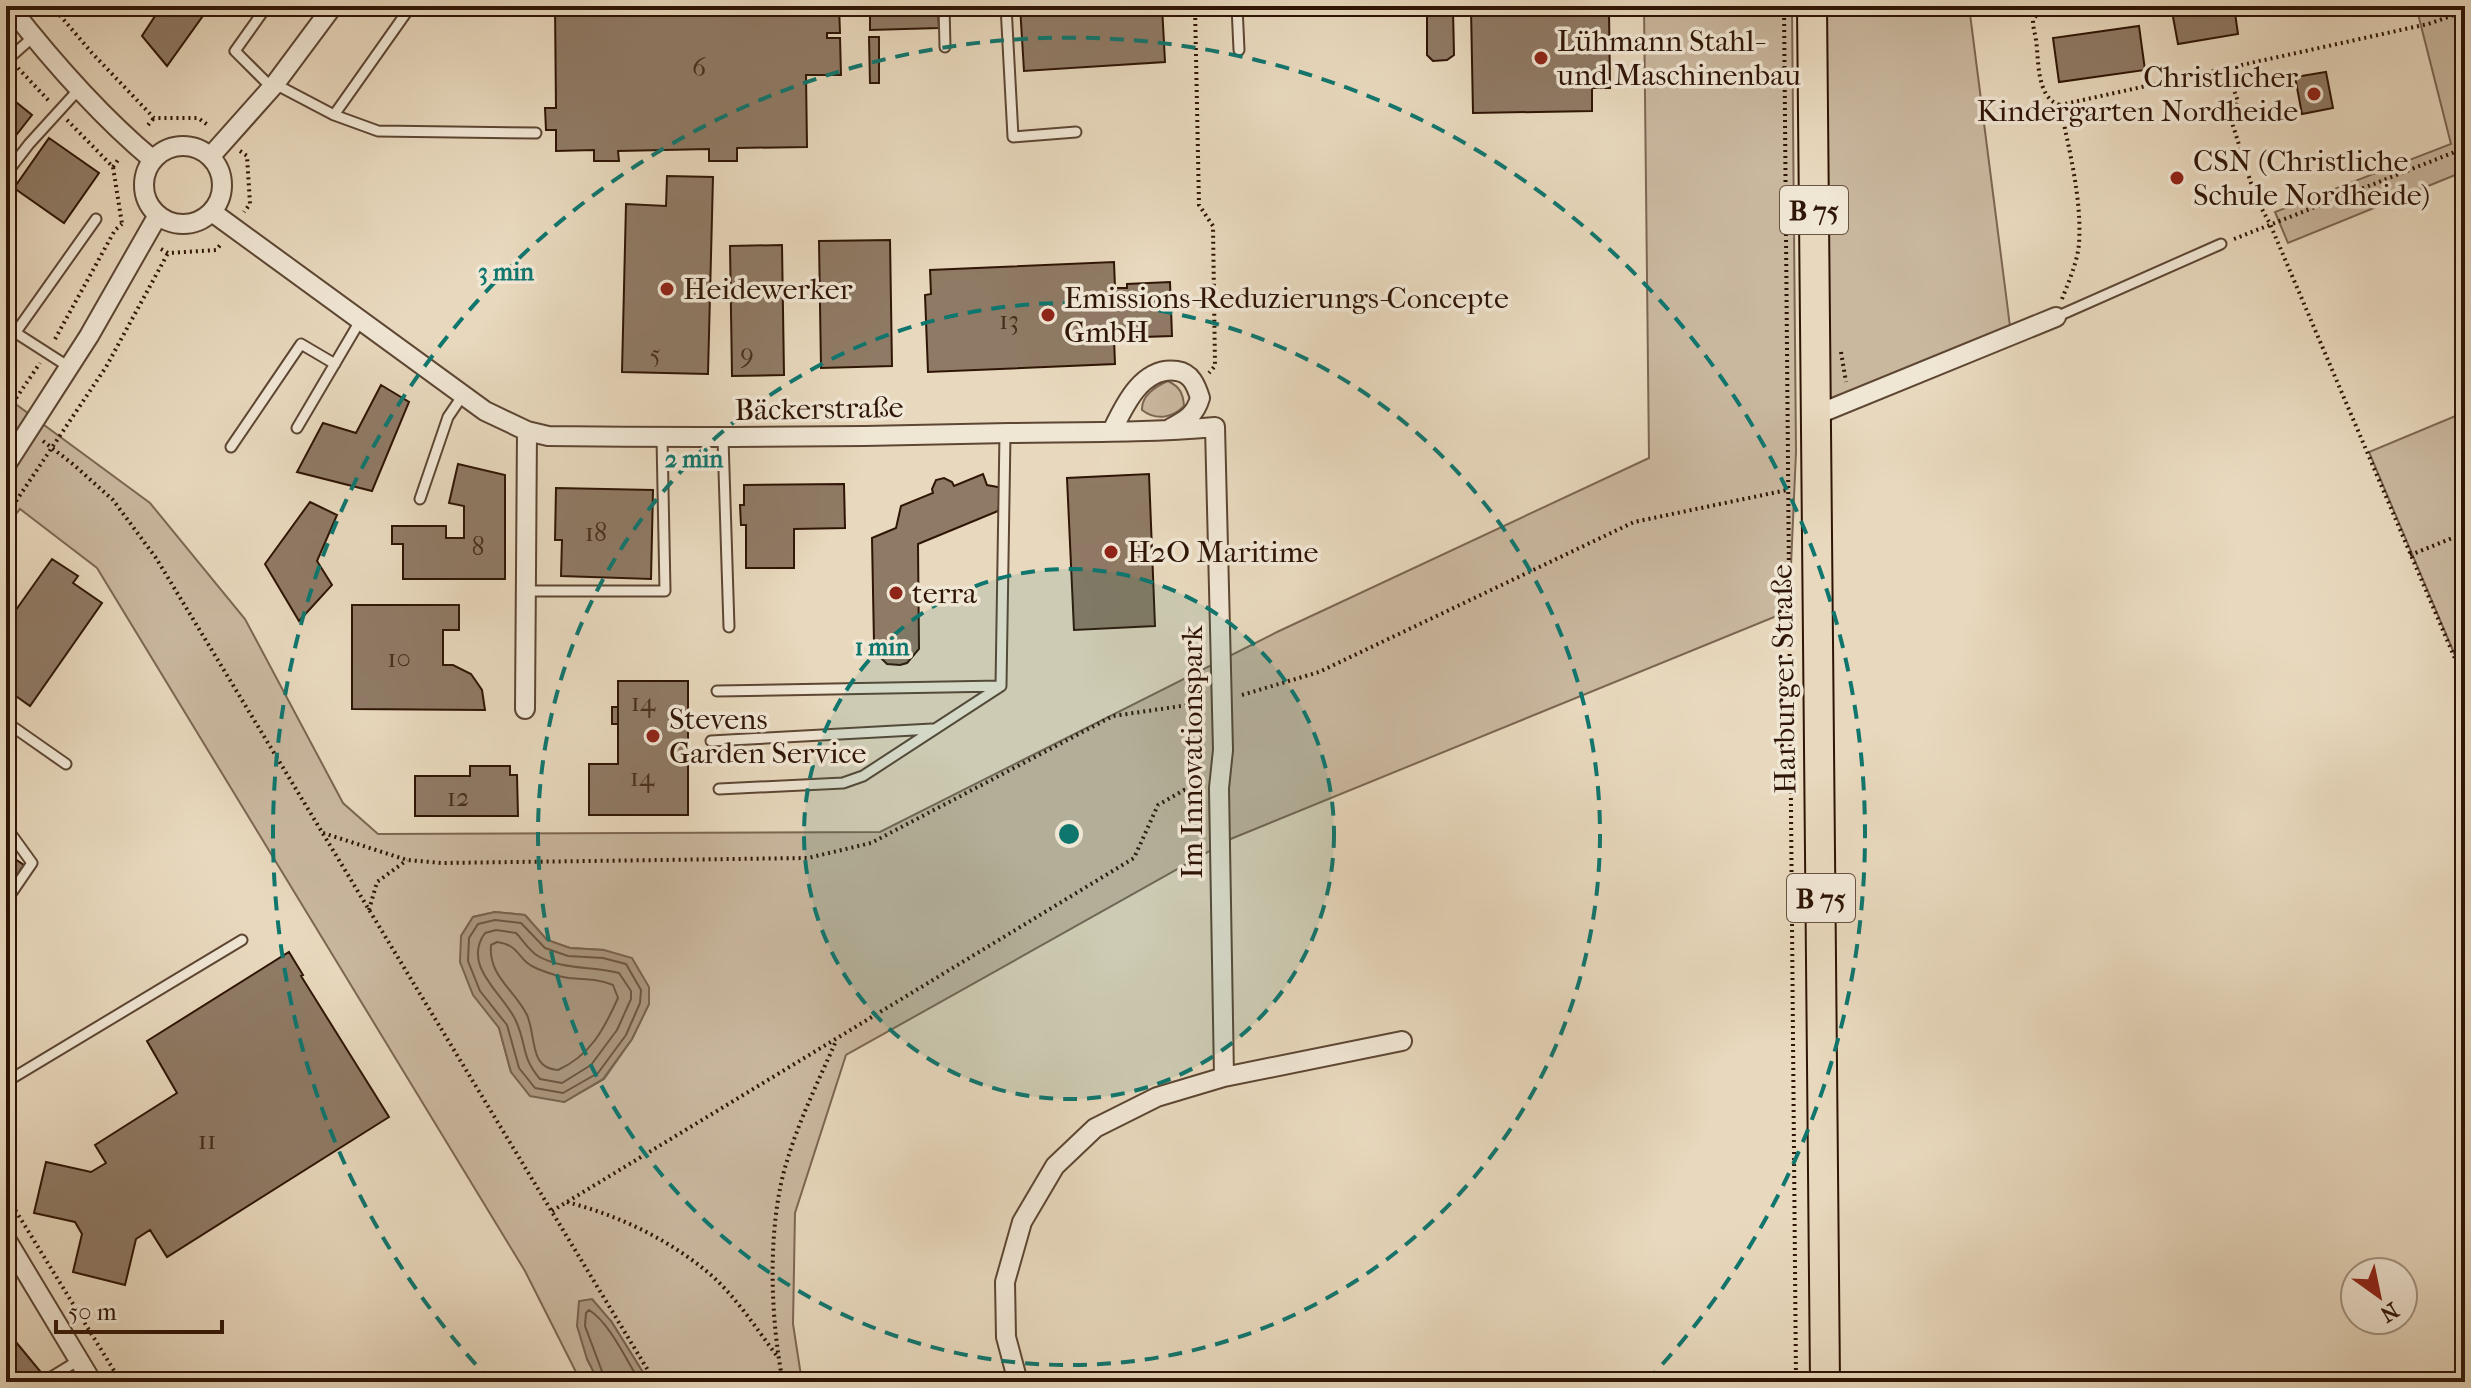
<svg xmlns="http://www.w3.org/2000/svg" width="2471" height="1388" font-family="'IM FELL French Canon',serif">
	<rect width="100%" height="100%" fill="#e8d8bd"/>
	<filter id="stains"><feTurbulence type="fractalNoise" baseFrequency=".0025" numOctaves="4"/><feColorMatrix values="0 0 0 0 .2 0 0 0 0 .09 0 0 0 0 .02 0 0 0 .5 -.17"/></filter>
	<radialGradient id="worn" r=".72"><stop offset=".6" stop-color="#630" stop-opacity="0"/><stop offset="1" stop-color="#630" stop-opacity=".3"/></radialGradient>
	<path fill="#c9b79e" stroke="#7c6652" stroke-width="2" fill-rule="evenodd" d="M1644 6H1792L1796 452 1789 611 1233 838 846 1055 795 1213 793 1324 802 1382H649L611 1321 587 1359 599 1382H581L525 1271 97 568 20 509 6 527V397L150 503 245 619 343 803 378 834 880 832 1277 632 1649 458ZM495 912 525 915 547 940 570 948 604 950 649 1004 632 1039 604 1079 564 1102 511 1072 499 1028 461 936 473 917Z
		M1812 6H1969L2011 334 1816 415Z
		M2416 6H2465V171L2288 243 2275 212 2451 144Z
		M1168 381C1180 387 1183 393 1184 406 1173 418 1156 421 1142 410 1141 396 1156 386 1168 381Z
		M2465 412V679L2369 452Z"/>
	<path fill="#a9967e" stroke="#78624e" stroke-width="2" d="M495 912 525 915 547 940 570 948 604 950 632 958 649 987V1004L632 1039 603 1079 564 1102 530 1096 511 1072 499 1028 473 995 460 962 461 936 473 917Z
		M592 1299 611 1321 649 1382H599L587 1359 577 1326 579 1301Z"/>
	<g fill="none" stroke-linecap="round" stroke-linejoin="round">
		<path stroke="#6c5642" stroke-width="2" d="M495 920 521 923 545 948 568 956 603 958 626 964 641 990 640 1003 626 1035 598 1073 563 1093 535 1088 519 1068 507 1025 480 991 468 961 469 938 478 924Z
			M496 930 516 933C523 940 529 951 538 956 562 970 593 966 619 973L631 991V999L617 1030 591 1065 562 1083 540 1079C521 1057 527 1045 516 1021 504 994 461 966 485 933Z
			M497 942C521 945 517 961 538 969 548 973 559 977 569 978 584 979 599 979 613 985L618 998C604 1029 591 1055 558 1070 549 1069 543 1067 538 1058 532 1045 533 1029 527 1015 515 990 488 976 491 945Z
			M606 1382 585 1326 586 1313 589 1310C609 1322 627 1361 640 1382"/>
	</g>
	<path fill="#8f7a65" stroke="#2f1505" stroke-width="2" d="M146 6H210L167 66 142 36 155 16Z
		M555 6H839L840 33H827V38H840L841 75H806L807 147 737 148V161H709V149L618 151 619 161H594V150L556 151V130H546L545 108H556Z
		M870 6H938L939 28 870 30Z
		M1020 6H1162L1165 62 1024 71Z
		M1427 6H1591V11H1609L1610 88H1592V111L1473 113 1471 9H1453L1454 55 1447 60 1433 61 1427 55Z
		M2171 6H2234L2238 34 2178 44Z
		M2318 6H2364L2319 14Z
		M2139 26 2145 70 2059 82 2053 38Z
		M869 37H879V83H870Z
		M2326 72 2333 108 2302 114 2295 77Z
		M6 94 32 115 6 148Z
		M49 138 99 173 64 223 14 188Z
		M667 176 713 177 708 374 622 372 626 204 666 206Z
		M890 240 892 366 821 368 819 241Z
		M782 245 784 375 732 376 730 246Z
		M1114 262 1115 288H1127V284L1170 282 1172 336 1114 338 1115 364 928 372 925 295 931 294 930 270Z
		M381 385 409 402 372 491 297 472 323 423 356 433Z
		M458 464 505 475V579H403V544H392V526H446V538H464V506L449 503Z
		M983 474 987 485 1003 488 998 511 918 544 919 649 907 663 900 665 887 664 878 655 874 643 872 538 896 528 901 506 933 493 932 489 936 480 944 478 952 482 954 486Z
		M1149 474 1155 626 1074 630 1067 478Z
		M844 484 845 528 794 529V568H746V525H741L740 505H744V485Z
		M556 488 653 490 651 579 561 576 562 540H555Z
		M310 502 337 515 317 561 332 585 299 621 265 564Z
		M52 559 78 576 73 583 102 603 30 706 6 689V624Z
		M352 605H459V630H443V665H453L471 674 482 690 485 710 352 709Z
		M618 681H688V815H589V764H618Z
		M612 707H618V724H612Z
		M470 766H510V775H517L518 816H415V776H470Z
		M6 853 24 865 6 891Z
		M289 952 303 975 301 976 389 1117 167 1257 150 1230 136 1239 125 1285 73 1272 82 1234 75 1222 34 1213 46 1162 91 1172 106 1163 95 1145 177 1093 147 1041Z
		M6 1330 49 1382H6Z"/>
	<g fill="none" stroke-linecap="round" stroke-linejoin="round">
		<g stroke="#5d4633" stroke-width="13">
			<path id="lane" d="M267 6 235 51 272 88
				M944 6 945 47
				M1006 6 1013 137 1076 132
				M1237 6 1239 50
				M6 61 33 37
				M275 84 334 115 378 131 536 133
				M334 115 411 6
				M6 174 29 144 80 88
				M2056 317 2221 244
				M16 333 69 367
				M6 346 96 219
				M297 428 360 321
				M723 439 729 627
				M231 447 301 344 335 364
				M420 499 448 417 463 395
				M526 591H665L662 438
				M717 691 1001 686
				M6 722 66 764
				M711 741 932 729
				M719 789 843 783 863 776 1001 686 1005 434
				M6 827 32 863 6 901
				M6 1082 242 940
				M48 1379 79 1360"/>
		</g>
		<g stroke="#5d4633" stroke-width="22">
			<path id="street" d="M9 6C52 61 99 115 153 160
				M144 185a39 39 0 1 1 78 0a39 39 0 1 1-78 0Z
				M210 157 275 84 333 6
				M212 212 485 411 527 431 548 436C702 438 855 437 1009 433 1078 432 1147 433 1215 427L1223 750 1219 788 1224 1077 1157 1097 1095 1128 1055 1166 1022 1222 1005 1282 1006 1337 1018 1382
				M1816 415 2056 317
				M1112 431C1124 406 1142 366 1177 371 1191 373 1196 385 1200 398 1195 415 1186 420 1171 428
				M6 465 89 336 158 215
				M525 709 527 431
				M1224 1077 1402 1041
				M6 1239 92 1382"/>
		</g>
		<g stroke="#2f1505" stroke-width="32">
			<path id="primary" d="M1812 6 1825 1382"/>
		</g>
		<path stroke="#2f1505" stroke-width="4" stroke-dasharray="2 4" stroke-linecap="butt" d="M52 6 92 53 154 118H198L208 125
			M1195 6 1199 205 1213 226 1215 366 1209 373
			M1784 6 1796 1382
			M2043 6 2033 20C2033 28 2035 33 2036 40 2039 60 2036 98 2060 105
			M18 68 50 102
			M2227 69 2238 102 2230 116 2255 196 2270 224 2465 682
			M67 120 113 167 122 224
			M148 125 154 118
			M240 151 247 156 250 204 244 212
			M113 167 118 160
			M2234 239 2465 148
			M161 249 168 253 216 250 222 243
			M2062 299C2069 281 2077 263 2079 244 2082 198 2069 150 2060 105L2428 24 2465 11
			M55 339 115 230 122 224
			M1841 352 1846 382
			M6 413 40 363
			M43 441 74 465 113 500 156 558 655 1382
			M6 516 106 367 168 253
			M2410 555 2465 533
			M1242 695 1319 672 1634 522 1787 490
			M323 833 407 860 442 863 808 858 871 843 1113 716 1202 703
			M369 910 377 882 407 860
			M6 1195 121 1382
			M567 1202C620 1216 668 1239 710 1274 736 1297 756 1328 777 1356
			M552 1211 1134 858 1158 805 1184 790 1201 789
			M783 1382C770 1318 767 1224 787 1161 799 1120 819 1080 836 1041"/>
		<use href="#lane" stroke="#f0e6d4" stroke-width="9"/>
		<use href="#street" stroke="#f0e6d4" stroke-width="18"/>
		<use href="#primary" stroke="#e8d8bd" stroke-width="28"/>
	</g>
	<circle cx="1069" cy="834" r="265" fill="#0f766e" fill-opacity=".12"/>
	<g fill="none" stroke="#0f766e" stroke-width="4" stroke-dasharray="14 10">
		<circle cx="1069" cy="834" r="265"/>
		<circle cx="1069" cy="834" r="531"/>
		<path d="M492 1382A796 796 0 1 1 1646 1382"/>
	</g>
	<g fill="#8f2418" stroke="#f0e6d4" stroke-width="3">
		<circle cx="1541" cy="58" r="8"/>
		<circle cx="2314" cy="94" r="8"/>
		<circle cx="2177" cy="178" r="8"/>
		<circle cx="667" cy="289" r="8"/>
		<circle cx="1048" cy="315" r="8"/>
		<circle cx="1111" cy="552" r="8"/>
		<circle cx="896" cy="593" r="8"/>
		<circle cx="653" cy="736" r="8"/>
	</g>
	<g text-anchor="middle" dominant-baseline="central" stroke-width="7" stroke-linejoin="round" paint-order="stroke">
		<g font-size="26" fill="#472e1d">
			<text x="699" y="67">6</text>
			<text x="1009" y="320">13</text>
			<text x="747" y="353">9</text>
			<text x="655" y="354">5</text>
			<text x="596" y="532">18</text>
			<text x="478" y="546">8</text>
			<text x="399" y="658">10</text>
			<text x="643" y="702">14</text>
			<text x="642" y="777">14</text>
			<text x="458" y="797">12</text>
			<text x="207" y="1140">11</text>
		</g>
		<g fill="#f0e6d4" stroke="#695443" stroke-width="2">
			<rect x="1780" y="186" width="68" height="48" rx="6"/>
			<rect x="1787" y="874" width="68" height="48" rx="6"/>
		</g>
		<g font-size="28" font-weight="bold" fill="#2f1505">
			<text x="1814" y="210">B 75</text>
			<text x="1821" y="898">B 75</text>
		</g>
		<g font-size="30" fill="#2f1505" stroke="#f0e6d4" text-anchor="start">
			<text x="1557" y="41">Lühmann Stahl-<tspan x="1557" dy="34">und Maschinenbau</tspan></text>
			<text x="2298" y="77" text-anchor="end">Christlicher<tspan x="2298" dy="34">Kindergarten Nordheide</tspan></text>
			<text x="2193" y="161">CSN (Christliche<tspan x="2193" dy="34">Schule Nordheide)</tspan></text>
			<text x="683" y="289">Heidewerker</text>
			<text x="1064" y="298">Emissions-Reduzierungs-Concepte<tspan x="1064" dy="34">GmbH</tspan></text>
			<text x="1127" y="552">H2O Maritime</text>
			<text x="912" y="593">terra</text>
			<text x="669" y="719">Stevens<tspan x="669" dy="34">Garden Service</tspan></text>
		</g>
		<g font-size="30" fill="#2f1505" stroke="#f0e6d4">
			<text transform="translate(819 409) rotate(-1)">Bäckerstraße</text>
			<text transform="translate(1784 679) rotate(-91)">Harburger Straße</text>
			<text transform="translate(1192 752) rotate(-90)">Im Innovationspark</text>
		</g>
	</g>
	<circle cx="1069" cy="834" r="12" fill="#0f766e" stroke="#f0e6d4" stroke-width="4"/>
	<g font-size="24" text-anchor="middle" font-weight="bold" fill="#0f766e" stroke="#f0e6d4" stroke-width="7" stroke-linejoin="round" paint-order="stroke">
		<text x="506" y="280">3 min</text>
		<text x="694" y="467">2 min</text>
		<text x="882" y="655">1 min</text>
	</g>
	<rect width="2471" height="1388" fill="none" stroke="#e8d8bd" stroke-width="32"/>
	<rect x="8" y="8" width="2455" height="1372" fill="none" stroke="#2f1505" stroke-width="4"/>
	<rect x="16" y="16" width="2439" height="1356" fill="none" stroke="#2f1505" stroke-width="2"/>
	<g transform="translate(2379 1296) rotate(147)"><circle r="38" fill="#f0e6d4" stroke="#a39281" stroke-width="2"/>
	<path d="M0-6L14 30L0 20L-14 30Z" fill="#8f2418"/>
	<text y="-12" font-size="22" font-weight="bold" text-anchor="middle" fill="#2f1505">N</text>
	</g>
	<path d="M56 1320v12h166v-12" fill="none" stroke="#2f1505" stroke-width="4"/>
	<text x="68" y="1320" font-size="24" fill="#2f1505" stroke="#f0e6d4" stroke-width="6" paint-order="stroke">50 m</text>
	<rect width="100%" height="100%" filter="url(#stains)"/>
	<rect width="100%" height="100%" fill="url(#worn)"/>
</svg>
